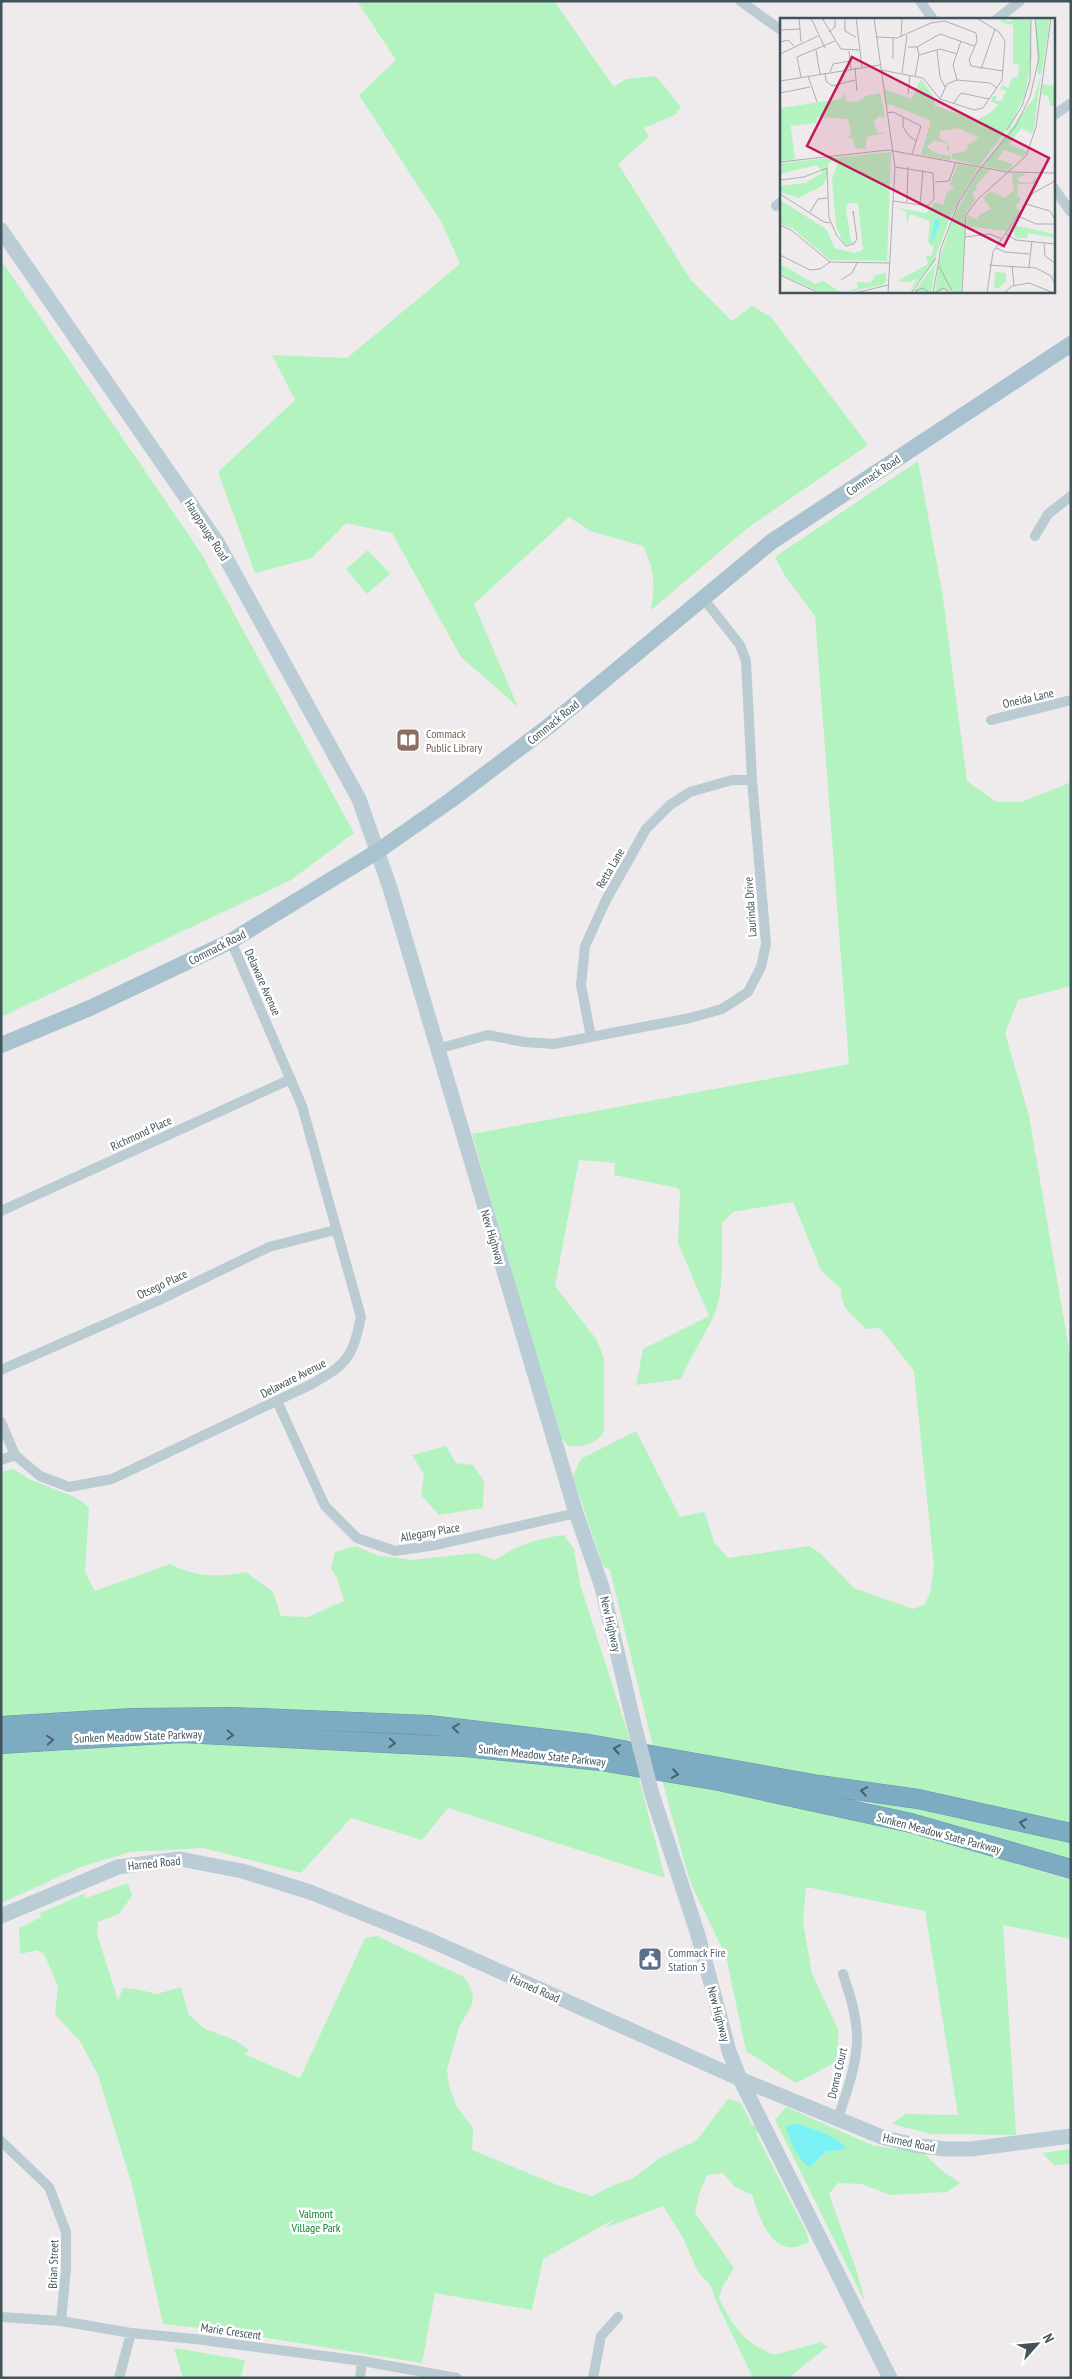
<svg xmlns="http://www.w3.org/2000/svg" width="1072" height="2379" font-family="'PT Sans Narrow',sans-serif">
	<rect width="100%" height="100%" fill="#efebec"/>
	<path fill="#b3f3c0" fill-rule="evenodd" d="M357 1H554L614 87 626 79 656 76 681 107 675 115 644 128 649 137 618 164 691 280 732 321 752 306 771 317 868 445 749 527 651 610C655 582 655 571 643 546L590 531 569 517 474 604 518 707 461 657 392 533 346 523 312 558 255 573 218 472 295 400 272 355 347 358 460 264 442 223 359 95 396 60Z
		M1 260 201 553 354 833 291 880 1 1017Z
		M918 461 942 591 967 781 997 802H1022L1071 782V986L1018 1000 1005 1033 1029 1116 1071 1361V1826L693 1756C680 1748 667 1748 653 1747L610 1570 603 1566 573 1476 581 1459 636 1431 680 1517 702 1512 705 1513 714 1542 728 1558 809 1546 820 1553 854 1588 913 1609 924 1605 930 1593 934 1568 914 1371 880 1328 866 1329C852 1313 842 1313 841 1289L821 1270 793 1202 733 1212 722 1223C722 1247 724 1292 715 1313 705 1335 691 1356 681 1379L636 1385 643 1349 709 1316 678 1243 680 1192 678 1188 614 1175 615 1163 579 1160 555 1286 597 1340 604 1359V1431C598 1443 581 1449 567 1445L558 1433 472 1134 849 1064 815 616 785 576 775 557Z
		M368 550 390 574 367 594 346 569Z
		M446 1446 456 1463 473 1465 484 1481 483 1508 439 1515 421 1495 424 1474 412 1455Z
		M13 1469 31 1480 75 1497 89 1507 85 1572 95 1591 170 1564C196 1577 217 1578 246 1572L273 1592 281 1616 308 1617 344 1601 337 1578 331 1568 335 1552 356 1546 376 1555 412 1560 476 1553 495 1560C519 1544 536 1539 564 1535L574 1549 580 1584 630 1740H628L630 1745 566 1734 1 1720V1472Z
		M208 1741 368 1746 637 1771 665 1878 448 1808 422 1840 351 1818 301 1873 203 1848 130 1852 81 1867 1 1903V1751Z
		M661 1776 842 1812 1071 1880V1939L1003 1925 1016 2135 931 2134 892 2124 905 2114 958 2115 925 1911 806 1887 803 1922 812 1974 839 2031 836 2062 796 2083 746 2051 726 1956 690 1882Z
		M874 1801 1071 1837V1864L873 1809Z
		M128 1883 132 1896 119 1914 98 1922 97 1934 118 2000 123 1988 136 1989 157 1994 181 1987 189 2015 205 2029 235 2040 249 2050 244 2054 300 2078 365 1938 377 1936 464 1977 468 1983 473 1994 472 2005 459 2027 447 2070 449 2086 457 2107 473 2128 472 2150 560 2186 592 2196 614 2185 632 2179 658 2159 697 2140 728 2099 741 2103 752 2125 755 2124 759 2131 756 2134 806 2231 809 2242C774 2262 761 2222 752 2195L735 2187 723 2173 707 2175 699 2194 695 2213 734 2268 722 2288 719 2299C736 2330 741 2340 774 2355L821 2342 827 2347 788 2378H753L716 2301 711 2286 698 2272 683 2238 663 2206 605 2228 616 2218 543 2259 532 2310 435 2293 422 2363 218 2330 163 2324 132 2185 98 2075 81 2043 55 2014 58 1986 44 1954 37 1950 20 1954 19 1928 41 1917 40 1913 84 1894 86 1898Z
		M786 2107 874 2146 923 2152 941 2170 960 2183 947 2192 891 2195 861 2184 838 2183 829 2194 857 2272 865 2302 775 2120ZM804 2126 846 2149 825 2152 812 2166Z
		M1071 2149V2164L1054 2165 1042 2153Z
		M174 2348 245 2360 241 2378H183Z"/>
	<path fill="#7bf2f5" d="M796 2124C810 2127 840 2137 846 2149L825 2152 812 2166 808 2167C797 2156 789 2142 786 2126Z"/>
	<g fill="none" stroke-linecap="round" stroke-linejoin="round">
		<g stroke="#6996ad" stroke-width="20">
			<path id="highway" d="M1 1726 131 1718 233 1717 429 1725 589 1744 819 1785 918 1799 1071 1833
				M1 1744 181 1733 465 1747 601 1761 719 1781 911 1823 1071 1869"/>
		</g>
		<path stroke="#bacbd1" stroke-width="10" d="M740 1 781 30
			M920 1 933 19
			M997 19 1020 1
			M1053 116 1071 103
			M1053 187 1071 212
			M776 206 781 202
			M1035 536 1048 514 1071 496
			M991 720 1071 700
			M591 1037 581 985 585 946 606 900 646 829 670 805 690 792 732 780H752
			M437 1049 488 1035 524 1042 554 1044 690 1018 722 1009 748 992 761 967 766 944 752 780 746 661 740 645 703 598
			M1 1211 291 1079
			M1 1370 153 1303 269 1247 335 1230
			M277 1401 325 1506 357 1538 395 1551 436 1545 576 1513
			M1 1422 15 1455 40 1476 69 1487 112 1479 310 1385C347 1364 352 1359 361 1317L302 1106 231 941
			M1 1460 15 1455
			M838 2118C846 2094 857 2065 857 2039 857 2016 850 1995 843 1974
			M1 2141 49 2187 66 2232V2269L61 2321
			M1 2317 61 2321 131 2333 195 2339 362 2361 457 2378
			M119 2378 131 2333
			M360 2378 362 2361
			M593 2378 601 2336 618 2317"/>
		<path stroke="#baccd6" stroke-width="15" d="M1 230 217 542 359 799 390 888 576 1513 602 1587 633 1720
			M652 1794 698 1935 729 2051 740 2079 890 2378
			M1 1916 118 1867 180 1859 242 1871 310 1892 432 1941 740 2079 882 2137 914 2145 945 2149H971L1071 2136"/>
		<path stroke="#a8c3cf" stroke-width="16" d="M1 1045 90 1008 231 941 378 851 451 800 549 726 771 542 1071 344"/>
		<use href="#highway" stroke="#7dabc1" stroke-width="19"/>
		<path stroke="#baccd6" stroke-width="15" d="M633 1720 652 1794"/>
	</g>
	<defs><path id="oneway-chevron" d="M-2-3.5L2.5 0L-2 3.5" fill="none" stroke-width="1.6" stroke-linecap="round" stroke-linejoin="round" transform="scale(1.25)"/></defs>
	<g stroke="#4b616a">
		<use href="#oneway-chevron" transform="translate(456 1728) rotate(-174)"/>
		<use href="#oneway-chevron" transform="translate(230 1735) rotate(3)"/>
		<use href="#oneway-chevron" transform="translate(50 1740) rotate(-5)"/>
		<use href="#oneway-chevron" transform="translate(392 1743) rotate(3)"/>
		<use href="#oneway-chevron" transform="translate(617 1749) rotate(-170)"/>
		<use href="#oneway-chevron" transform="translate(675 1774) rotate(9)"/>
		<use href="#oneway-chevron" transform="translate(864 1791) rotate(-171)"/>
		<use href="#oneway-chevron" transform="translate(1023 1823) rotate(-168)"/>
	</g>
	<defs>
		<g id="library-square" transform="scale(1.25)"><rect x="-9" y="-9" width="18" height="18" rx="4" fill="#8d6e63" stroke="#fff"/><path d="M-6-4Q-3-5.5-.7-3.5V5Q-3 3-6 4ZM6-4Q3-5.5 .7-3.5V5Q3 3 6 4Z" fill="#fff"/></g>
		<g id="civic-square" transform="scale(1.25)"><rect x="-9" y="-9" width="18" height="18" rx="4" fill="#5c6f8a" stroke="#fff"/><path d="M-.6-6.5H3V-4.5H.6V-3L4-1V1h2V6H-6V1h2V-1L-.6-3ZM-1.2 2.5V6h2.4V2.5Z" fill="#fff"/></g>
	</defs>
	<g fill-rule="evenodd">
		<use href="#library-square" x="408" y="740"/>
		<use href="#civic-square" x="650" y="1959"/>
	</g>
	<g text-anchor="middle" dominant-baseline="central" stroke-width="5" stroke-linejoin="round" paint-order="stroke">
		<g font-size="12" fill="#42545b" stroke="#fff">
			<text transform="translate(873 475) rotate(-34)">Commack Road</text>
			<text transform="translate(207 530) rotate(57)">Hauppauge Road</text>
			<text transform="translate(1028 698) rotate(-13)">Oneida Lane</text>
			<text transform="translate(553 722) rotate(-39)">Commack Road</text>
			<text transform="translate(610 868) rotate(-60)">Retta Lane</text>
			<text transform="translate(750 907) rotate(-94)">Laurinda Drive</text>
			<text transform="translate(217 947) rotate(-27)">Commack Road</text>
			<text transform="translate(263 982) rotate(66)">Delaware Avenue</text>
			<text transform="translate(141 1133) rotate(-25)">Richmond Place</text>
			<text transform="translate(493 1237) rotate(73)">New Highway</text>
			<text transform="translate(162 1284) rotate(-25)">Otsego Place</text>
			<text transform="translate(293 1378) rotate(-27)">Delaware Avenue</text>
			<text transform="translate(430 1532) rotate(-10)">Allegany Place</text>
			<text transform="translate(611 1624) rotate(77)">New Highway</text>
			<text transform="translate(138 1736) rotate(-2)">Sunken Meadow State Parkway</text>
			<text transform="translate(542 1755) rotate(6)">Sunken Meadow State Parkway</text>
			<text transform="translate(939 1833) rotate(15)">Sunken Meadow State Parkway</text>
			<text transform="translate(154 1863) rotate(-6)">Harned Road</text>
			<text transform="translate(535 1988) rotate(24)">Harned Road</text>
			<text transform="translate(719 2014) rotate(75)">New Highway</text>
			<text transform="translate(837 2073) rotate(-77)">Donna Court</text>
			<text transform="translate(909 2142) rotate(12)">Harned Road</text>
			<text transform="translate(53 2264) rotate(-88)">Brian Street</text>
			<text transform="translate(231 2331) rotate(8)">Marie Crescent</text>
		</g>
		<g font-size="12" fill="#785e54" stroke="#fff" text-anchor="start">
			<text x="426" y="733">Commack<tspan x="426" dy="14">Public Library</tspan></text>
		</g>
		<g font-size="12" fill="#4e5e75" stroke="#fff" text-anchor="start">
			<text x="668" y="1952">Commack Fire<tspan x="668" dy="14">Station 3</tspan></text>
		</g>
		<g font-size="12" fill="#0c8432" stroke="#fff">
			<text x="316" y="2213">Valmont<tspan x="316" dy="14">Village Park</tspan></text>
		</g>
	</g>
	<g transform="translate(780 18)">
		<rect width="275" height="275" fill="#efebec"/>
		<path d="M220 0 231 4 232 0H250L252 38 245 77 231 106 199 148 172 141V136L186 133 189 126 199 120 179 110 160 113 159 120 166 124 170 130 168 134 166 125 154 122 147 129 157 136 171 138 170 142 141 137 151 103 112 87H106L104 71 132 81 141 61 154 79 155 88 197 102 210 95 218 87 211 83 213 78H217L215 83H221L226 73 220 71 223 67 228 70 232 60 238 59 239 47 233 46V7L222 5ZM255 0H270L262 55 258 57ZM261 57 253 116 241 110 229 126 247 134 240 142 242 138 224 132 217 141 233 146 228 153 202 148 254 80ZM263 66 274 68V88H270L268 78 261 76ZM100 75 105 100 99 98 94 103 97 114 107 115 88 118 85 131 75 130 73 121 68 120 71 114 68 101 37 99 36 105 12 108 10 102 15 141 0 143V90L60 81 65 76 67 84 79 83 86 78ZM111 134 107 243 50 242 12 210 0 206V182L46 211 55 230 74 235 83 232 78 185H68L66 192 71 223 74 224 72 226 64 227 56 208 52 162 57 146 51 143 48 147 47 160 42 168 19 180 0 174V168L26 165 43 154 37 147 0 156V145ZM178 146 198 150 171 197 153 246 129 274 137 260 130 264 117 263 148 246 146 238H151L154 229 148 224 150 203 130 196 127 206 126 193 114 189 146 195 155 184 163 187 167 174 174 171 170 166ZM200 150 210 152 196 167 197 171 192 176 195 182 186 195 181 275 169 272 155 274 159 243 173 200ZM232 155 247 156 237 160 240 164 251 165 256 159 257 163V166H238L237 178 241 181 235 189 240 193 226 213 187 208 188 197 197 202 199 197 211 191 203 180 210 173 225 180 234 172ZM233 207 275 216V220L248 215 247 220H236L234 214 229 213ZM156 245 151 275H135V272ZM0 246 35 266 43 263 62 275 40 274 0 256ZM215 254 226 255V263L219 270H214ZM106 255V264L102 267 63 275 78 270 77 264 91 265 95 257Z" fill="#b3f3c0"/>
		<path d="M159 201 160 206 150 228 155 202Z" fill="#7bf2f5"/>
		<path fill="none" stroke="#aaafb2" stroke-width="1" d="M19 0 21 24M31 0 45 30M42 0 61 31 79 32M65 0V13L76 19M76 0 82 49M94 0 115 149 108 275M0 12 21 11M49 14 55 9V0M97 19 117 20 151 5 165 3 196 15 197 23 189 42 191 48 223 53M121 19 122 0M113 20V41M0 24 8 22 14 28M128 29H137L160 16 194 28M36 32 40 56M157 32 160 59 165 69M69 33 71 51M0 36 38 18M139 37 160 31 177 36M75 50 77 73M201 51 215 11M101 52 143 60 160 81 194 92 203 90 222 62 225 23 219 14 197 0M50 54 53 46 70 43M45 55 46 63 52 68 75 62M122 55 127 17M28 58 37 84M135 58 139 37 137 29M21 59 17 39 55 23M177 62 173 47 181 23M0 63 100 47M0 75 30 69M128 76 130 57M160 81 167 66 177 62 210 65 217 70M173 86 181 75 209 81M107 95 113 94 141 108 132 136M123 99V109L130 119 137 123M227 112 242 88 250 62 251 0M0 144 108 132 227 154 275 155M47 150 49 200 57 218 66 228 74 226 77 221 73 193V196M0 162 24 159 47 150M155 164 169 163 176 144M0 176 44 204 50 205M113 183 148 188 154 181 153 155 115 149M127 184 128 149M246 186 270 193 275 201M140 187 143 152M30 194 38 181 47 180M238 198 256 206H275M0 207 11 212 50 244 110 245M226 216 236 222 275 226M185 219 210 216 222 221M264 225 265 238 275 245M216 230 225 234 249 236M0 237 30 252 40 251 50 244M209 247 256 250 271 258 275 266M159 248 173 275M232 248 234 267M249 249 252 223M0 257 39 275M61 262 72 255 77 245M135 273 143 270 149 275M75 275 108 267M131 275 156 240M153 275 161 230 178 186 198 153 235 109 250 79 259 40 255 0M155 275 163 270 171 275M182 275 186 197 197 182 246 138 256 109 271 0M207 275 213 234 253 175 275 163M224 275 232 268 249 265 274 275"/>
		<path fill="#c2185b" fill-opacity="0.15" stroke="#c2185b" stroke-width="2.5" d="M72 39 269 140 224 228 27 128Z"/>
		<rect width="275" height="275" fill="none" stroke="#42545b" stroke-width="2.5"/>
	</g>
	<rect width="1072" height="2379" fill="none" stroke="#42545b" stroke-width="5"/>
	<g transform="translate(1037 2344) rotate(63)" stroke="#ffffff" stroke-width="4" paint-order="stroke">
	<path d="M0-4L9 19L0 12L-9 19Z" fill="#42545b"/>
	<text y="-8" font-size="14" font-weight="bold" text-anchor="middle" fill="#42545b">N</text>
	</g>
</svg>
